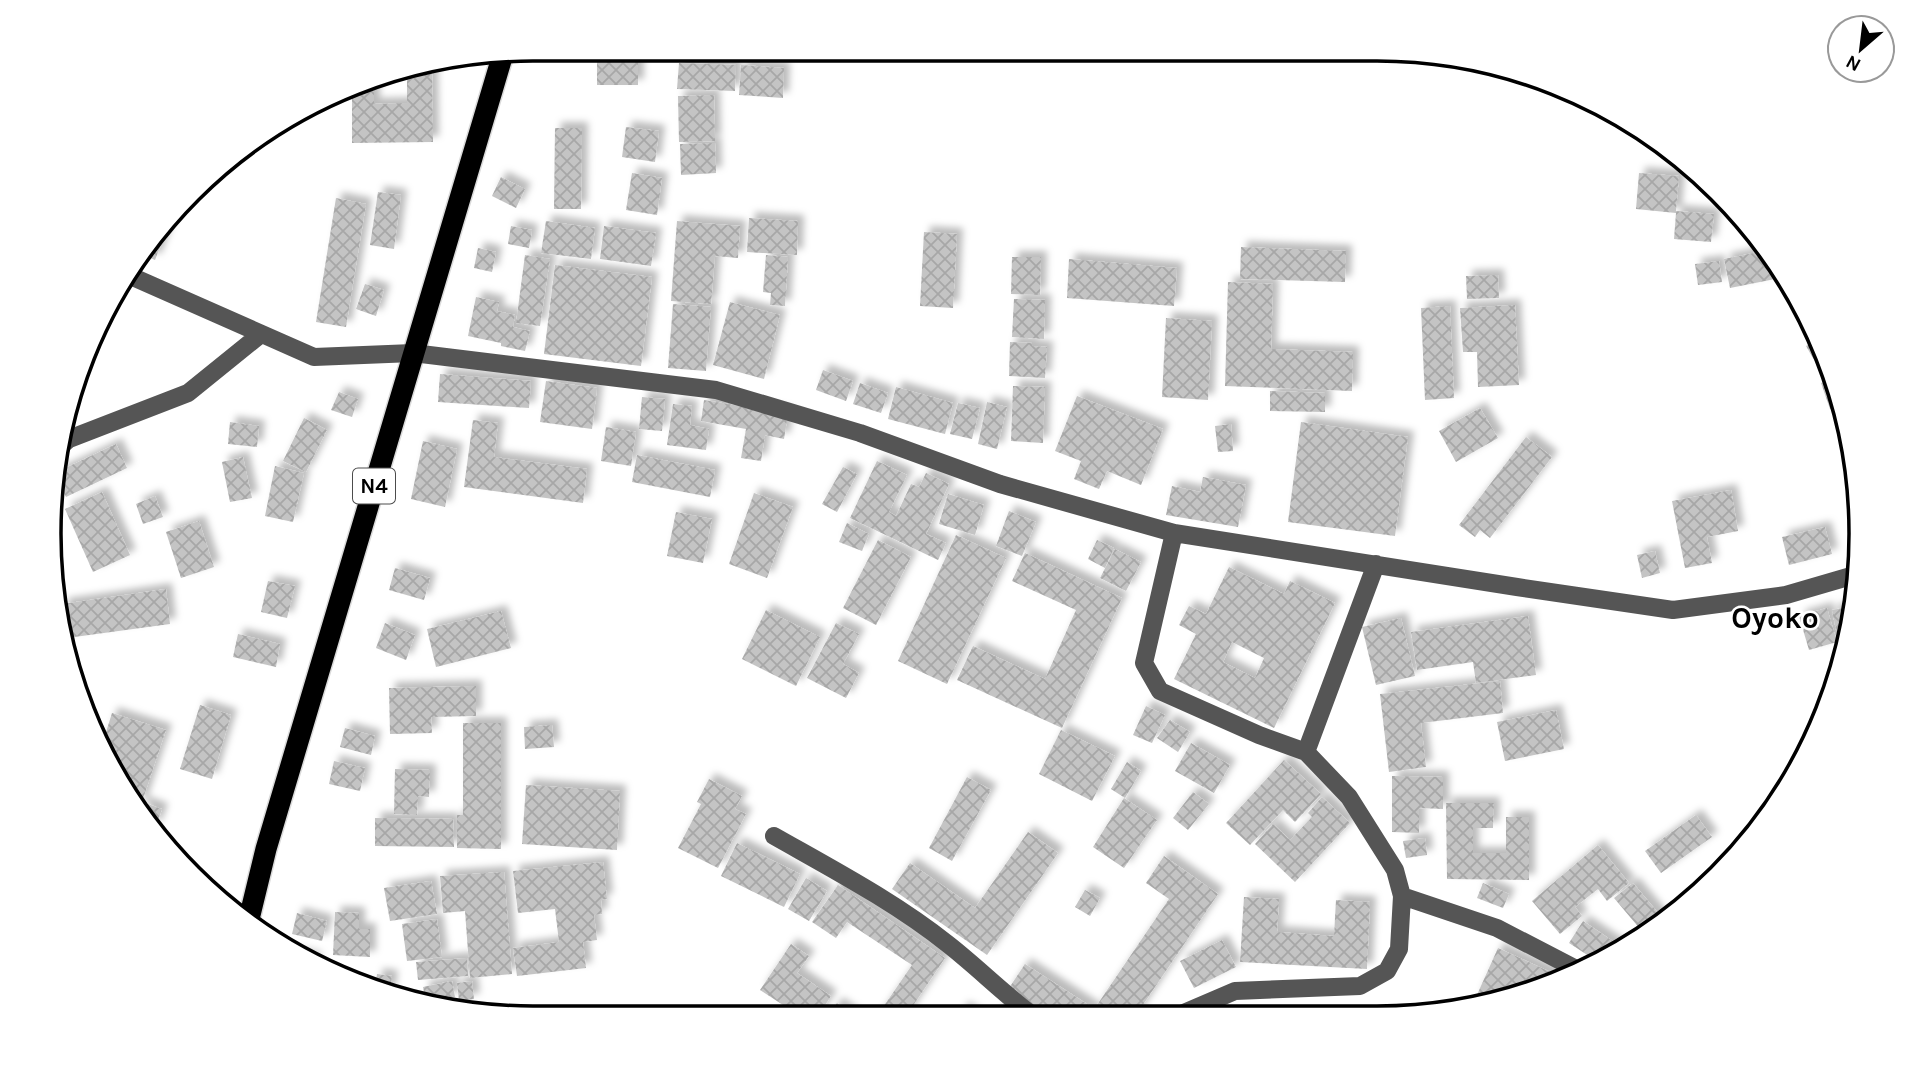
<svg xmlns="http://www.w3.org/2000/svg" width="1910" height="1067" font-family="Karla,sans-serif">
	<defs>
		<pattern id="building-cross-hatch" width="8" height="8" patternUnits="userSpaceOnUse" patternTransform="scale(1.75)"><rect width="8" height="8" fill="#c4c4c4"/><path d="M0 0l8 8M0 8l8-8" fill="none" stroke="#a7a7a7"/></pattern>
		<filter id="shadow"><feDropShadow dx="6" dy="-6" stdDeviation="3.5" flood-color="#0004"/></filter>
	</defs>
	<rect width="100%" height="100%" fill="#fff"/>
	<path fill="url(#building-cross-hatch)" fill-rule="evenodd" filter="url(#shadow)" d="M597 49H638V85H597Z
		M679 63 736 65 735 91 677 89Z
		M741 65 784 68 783 98 739 95Z
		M432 66 433 142 352 143V89L374 77V104L407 103V70Z
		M714 95 715 141 679 142 678 96Z
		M626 127 659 131 655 162 622 157Z
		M555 128H582L581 209H554Z
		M715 143 716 173 681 175 680 144Z
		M632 173 662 178 657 215 626 210Z
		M1639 173 1679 176 1676 211 1714 214 1711 242 1674 239 1676 213 1636 209Z
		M501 177 525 189 516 208 492 196Z
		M378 192 401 195 394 249 370 245Z
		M336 198 366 204 346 327 316 322Z
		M749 218 798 221 797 255 747 252Z
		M546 221 595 228 591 259 541 253Z
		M677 221 740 226 738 258 715 256 711 304 671 301Z
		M170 222 155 260 141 254Z
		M511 226 532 230 529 248 508 244Z
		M604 226 656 233 651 266 600 259Z
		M924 232 957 234 953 308 920 306Z
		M1241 247 1346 251 1345 282 1240 279Z
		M478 248 496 252 492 272 474 268Z
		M1768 250 1785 277 1730 288 1724 259Z
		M525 255 550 259 540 326 516 323Z
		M766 255 788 257 785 306 770 305 771 293 763 292Z
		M1012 257H1041L1040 295 1011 294Z
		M1069 259 1177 268 1174 306 1067 298Z
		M1719 261 1722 282 1698 285 1695 264Z
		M555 265 652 277 641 366 544 354Z
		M1498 275 1499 298 1467 299 1466 276Z
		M1228 282 1273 284 1271 349 1353 352 1352 391 1225 386Z
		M365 284 384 290 376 316 356 309Z
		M476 297 499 302 497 311 515 315 513 327 530 331 525 351 501 346V343L468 336Z
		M1014 299 1045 300 1044 339 1012 337Z
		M730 302 780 315 764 379 713 365Z
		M673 304 711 307 706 371 668 368Z
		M1515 305 1519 385 1478 387 1477 352H1463L1460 308Z
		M1450 306 1454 398 1425 400 1421 308Z
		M1166 318 1212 321 1208 400 1162 397Z
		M1819 339 1828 365 1820 370 1806 346Z
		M1010 342 1032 343V346L1047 347 1045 378 1009 376Z
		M823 370 853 381 846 401 816 390Z
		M440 374 531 381 529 408 438 402Z
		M1833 379 1843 404 1830 409 1821 383Z
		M546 381 597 388 592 429 540 422Z
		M860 383 888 393 881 413 853 404Z
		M1013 386 1045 387 1043 443 1011 441Z
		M896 387 953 403 945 434 888 419Z
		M1270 391 1325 393V412L1270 411Z
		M339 392 358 399 352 417 331 410Z
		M1077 396 1163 429 1141 485 1107 471 1099 489 1074 479 1081 461 1055 451Z
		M642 397 665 399 662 431 639 429Z
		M704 400 788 414 784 439 765 435 761 461 741 458 746 429 701 421Z
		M987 402 1007 407 997 449 978 444Z
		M958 403 980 408 972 439 950 434Z
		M673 404 692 406 690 425 709 429 706 450 667 445Z
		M1480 408 1498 438 1456 462 1439 431Z
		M1846 416 1854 464H1852L1838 418Z
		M304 418 327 430 306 472 283 461Z
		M473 420 498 423 494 457 587 469 583 503 464 487Z
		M230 422 259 426 257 447 228 444Z
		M1301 422 1408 437 1395 536 1288 522Z
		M1231 424 1233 451 1218 452 1215 426Z
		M606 427 636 432 631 466 601 461Z
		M1526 437 1552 457 1490 538 1480 530 1475 537 1459 525Z
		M423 441 457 449 445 507 411 499Z
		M116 444 127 468 66 497 58 481 59 471Z
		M637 455 715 470 710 497 632 482Z
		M243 457 252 498 230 502 222 462Z
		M877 461 907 475 889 512 896 516 911 484 919 487 926 473 949 484 926 534 946 543 938 560 850 518Z
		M275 466 304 473 293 522 265 516Z
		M843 467 857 474 837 512 822 504Z
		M1203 477 1246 485 1238 527 1166 515 1172 486 1200 492Z
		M1731 490 1738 531 1707 537 1712 563 1685 568 1672 501Z
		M102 492 130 555 93 572 65 509Z
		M754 493 793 507 767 578 729 564Z
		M948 494 984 505 975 535 939 524Z
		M155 496 163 517 143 524 136 504Z
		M1009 511 1036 522 1022 556 996 546Z
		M676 512 712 519 703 563 667 556Z
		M199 521 214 567 181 578 166 532Z
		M847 523 869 534 862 551 839 542Z
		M1825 527 1832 554 1789 565 1782 537Z
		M956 535 1006 558 947 684 898 661Z
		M878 540 911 557 876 625 843 608Z
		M1097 540 1114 548 1105 568 1088 559Z
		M1115 549 1141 562 1126 591 1100 578Z
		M1655 551 1660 573 1642 578 1637 555Z
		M1025 553 1122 598 1062 728 957 680 973 646 1045 679 1076 610 1012 581Z
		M1229 567 1284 594 1290 581 1335 603 1274 728 1174 679 1196 634 1179 625 1189 606 1206 614ZM1232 642 1264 658 1255 678 1223 662Z
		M395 568 430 578 424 600 389 590Z
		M268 581 295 586 287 618 261 612Z
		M166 589 170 624 67 638 62 604Z
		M1855 606 1846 644 1839 645 1832 610Z
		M1827 608 1837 642 1809 650 1799 616Z
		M766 610 820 637 796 686 742 659Z
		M501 611 511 648 436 667 427 629Z
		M1528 616 1536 675 1476 683 1473 662 1417 670 1411 632Z
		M1401 618 1415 676 1376 685 1362 627Z
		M385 623 415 635 406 660 376 648Z
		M836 623 859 634 843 664 859 673 846 698 807 678Z
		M238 634 280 644 276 667 233 657Z
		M1500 681 1503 713 1421 723 1426 767 1389 772 1380 694Z
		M476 686V716L431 717 432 733 390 734 389 688Z
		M200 705 231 715 212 779 180 769Z
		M1146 706 1165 715 1152 743 1133 735Z
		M1556 710 1564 749 1505 761 1497 722Z
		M112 713 166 730 142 802 162 809 155 829 102 745Z
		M1170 720 1190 732 1178 752 1157 738Z
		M463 723H501V849L457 848V815H463Z
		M552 725 554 747 525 749 524 727Z
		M345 728 375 736 371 755 340 747Z
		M1061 730 1115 756 1092 801 1039 774Z
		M1191 743 1230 765 1214 793 1175 771Z
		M1284 760 1321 794 1295 822 1283 810 1250 845 1226 823Z
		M334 761 365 768 360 791 329 784Z
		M1127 762 1141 771 1125 798 1111 789Z
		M395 769 430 770 429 797 418 796 417 815 394 814Z
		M1392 776 1443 777V809L1419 808V833L1392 832Z
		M967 777 991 790 952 861 929 848Z
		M709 779 742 796 735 809 746 814 718 868 678 848 701 804 697 802Z
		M526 785 620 791 617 850 522 844Z
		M1193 792 1209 804 1188 830 1173 818Z
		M1322 797 1350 823 1295 882 1255 844 1273 824 1290 840 1312 817 1308 813Z
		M1124 798 1157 820 1124 868 1093 847Z
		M1446 803H1494L1493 828H1473V853H1506V817H1529V880L1447 879Z
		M1696 815 1712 837 1661 873 1645 851Z
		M375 818 453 819 454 847 375 846Z
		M1028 832 1058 853 987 955 892 889 910 863 975 908Z
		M1425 838 1427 855 1406 858 1403 841Z
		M737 843 800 874 784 907 721 876Z
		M1598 845 1629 883 1607 901 1598 889 1575 907 1582 916 1560 934 1532 901Z
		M1164 856 1218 894 1136 1015H1112L1097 1005 1169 899 1146 883Z
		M603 862 607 899 601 900 602 914 594 915 597 940 583 942 586 968 517 976 513 948 559 942 555 909 518 913 513 871Z
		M504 872 512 974 470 978 465 911 443 913 440 876Z
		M806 878 827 891 809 921 788 909Z
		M431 881 437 914 390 921 384 888Z
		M1483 883 1509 894 1503 908 1477 898Z
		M1633 883 1664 920 1646 936 1614 898Z
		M838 885 945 958 906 1016H877L912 965 847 922 836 938 812 922Z
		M1085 890 1100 898 1090 916 1075 907Z
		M1244 897 1279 899 1277 932 1334 936 1336 900 1370 902 1367 969 1240 962Z
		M335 912 359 913V929H370V957L333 955Z
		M297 913 327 921 322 941 292 934Z
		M437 919 442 957 407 961 402 924Z
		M1583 921 1623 948 1598 962 1569 943Z
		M1222 940 1236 967 1194 988 1180 961Z
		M791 944 809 956 797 973 831 996 818 1016H800L760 990Z
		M1498 948 1566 979 1526 991 1517 987 1514 994 1486 1002 1476 997Z
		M293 952 316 958 315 963 293 954Z
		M467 958 468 976 418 980 416 962Z
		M1025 964 1104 1015H1044L1007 991Z
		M377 974 392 976 390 993 375 988Z
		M452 981 455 997 426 1002 423 987Z
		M472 981 474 999 459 1001 457 983Z
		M837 1003 856 1016H828Z
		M1004 1004 1021 1015H996Z
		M963 1007 977 1015H958Z"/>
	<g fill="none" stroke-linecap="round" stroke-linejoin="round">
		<g stroke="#dbdbdb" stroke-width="24">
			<path id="highway" d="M249 919 266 849 503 54"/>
		</g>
		<path stroke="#555" stroke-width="18" d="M126 274 314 357 413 353 716 390 860 433 1000 484 1174 533 1517 587 1673 610 1786 595 1858 574
			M62 445 69 439 188 393 261 334
			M1174 533 1144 663 1160 691 1259 735 1306 752 1349 797 1395 870 1402 896 1497 928 1580 971
			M1306 752 1376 564
			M774 836C834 870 895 902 949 945 977 967 1003 993 1032 1015
			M1179 1015 1235 991 1360 986 1387 971 1399 949 1402 896"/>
		<use href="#highway" stroke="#000" stroke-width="21"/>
	</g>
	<g text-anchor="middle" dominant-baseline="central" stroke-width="5" stroke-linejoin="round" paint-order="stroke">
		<rect fill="#fff" stroke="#4c4c4c" stroke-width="2" x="353" y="468.5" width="42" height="35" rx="5"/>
		<g font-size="21" font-weight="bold" fill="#000">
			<text x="374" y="486">N4</text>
		</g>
		<g font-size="30" font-weight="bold" fill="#000" stroke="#fff">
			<text x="1775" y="618">Oyoko</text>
		</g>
	</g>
	<path d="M0 0H1910V1067H0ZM533 61H1377A472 472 0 0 1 1849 533V534A472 472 0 0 1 1377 1006H533A472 472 0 0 1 61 534V533A472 472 0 0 1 533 61Z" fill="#fff" fill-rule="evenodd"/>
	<path fill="none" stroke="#000" stroke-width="3.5" d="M533 61H1377A472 472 0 0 1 1849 533V534A472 472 0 0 1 1377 1006H533A472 472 0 0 1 61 534V533A472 472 0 0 1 533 61Z"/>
	<g transform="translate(1861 49) rotate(208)"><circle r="33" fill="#ffffff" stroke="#999999" stroke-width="2"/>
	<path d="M0-5L12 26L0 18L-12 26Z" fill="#000000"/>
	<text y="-10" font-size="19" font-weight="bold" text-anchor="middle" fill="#000000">N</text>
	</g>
</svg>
